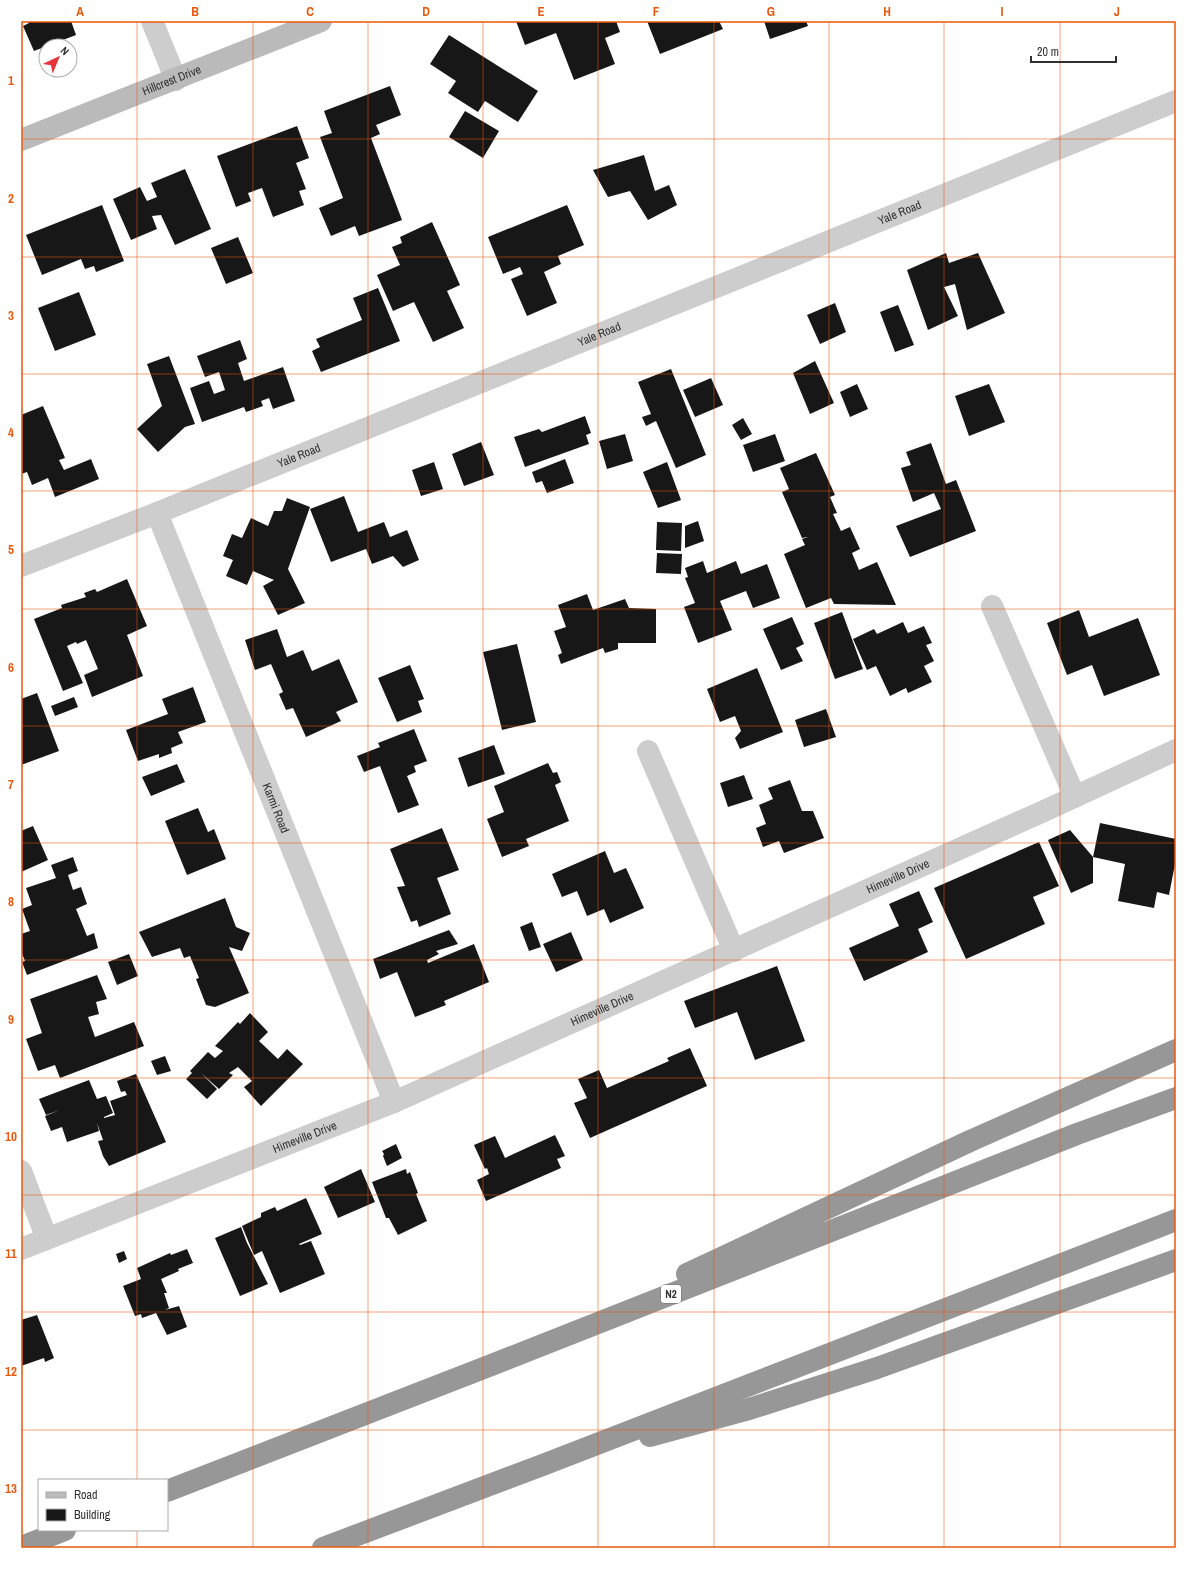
<svg xmlns="http://www.w3.org/2000/svg" width="1197" height="1569" font-family="'Archivo Narrow',sans-serif">
	<rect width="100%" height="100%" fill="#fff"/>
	<path fill="#171717" d="M28 21H71L76 35 34 51 23 26 29 23Z
		M516 21H616L620 32 605 38 615 64 574 80 556 33 525 45Z
		M647 21H719L723 29 660 54Z
		M764 21H806L808 26 770 39Z
		M449 35 538 91 518 122 485 101 478 112 448 93 456 81 430 64Z
		M390 86 401 115 376 125 380 134 371 138 402 220 359 236 355 226 331 236 319 208 343 198 320 137 332 133 324 111Z
		M465 111 499 131 483 158 449 137Z
		M297 126 309 158 296 163 306 189 299 191 304 205 273 217 262 188 248 193 251 201 236 207 217 156Z
		M644 155 655 191 669 185 677 205 648 220 630 191 608 197 593 170Z
		M185 169 211 229 175 245 161 215 152 216 157 229 131 240 113 199 140 187 147 201 157 197 151 183Z
		M102 205 124 261 96 272 94 266 85 269 81 259 42 275 26 235Z
		M567 205 584 245 558 256 561 264 544 272 557 303 527 316 511 279 523 274 520 267 503 274 488 237Z
		M432 222 460 285 447 291 464 328 433 342 414 302 393 311 377 275 400 265 392 247 402 243 400 237Z
		M238 237 253 273 226 284 211 248Z
		M946 253 949 263 978 253 1005 313 967 330 955 284 944 287 958 316 928 330 907 270Z
		M378 288 400 341 321 372 312 351 320 347 316 339 362 320 353 298Z
		M79 292 96 335 55 351 38 308Z
		M835 303 846 332 820 344 807 315Z
		M898 305 914 345 895 352 880 312Z
		M240 340 247 359 238 363 244 381 283 367 295 401 273 409 269 398 261 401 263 406 246 412 244 407 202 422 190 388 209 381 214 394 225 390 219 372 205 377 197 356Z
		M169 356 195 424 185 427 158 452 137 429 162 406 147 364Z
		M815 361 834 403 810 414 793 373Z
		M671 369 706 455 676 468 656 421 646 426 642 417 651 414 638 382Z
		M711 378 723 405 695 417 683 390Z
		M857 384 868 409 850 417 840 392Z
		M989 384 1005 422 969 436 955 396Z
		M43 406 65 458 59 460 64 470 91 459 99 479 55 497 48 478 32 485 27 472 21 474V415Z
		M585 416 591 433 586 435 589 444 525 467 514 437 539 429 542 432Z
		M743 418 752 434 741 440 732 425Z
		M625 434 633 461 607 469 599 441Z
		M775 434 785 461 753 472 743 445Z
		M481 442 494 475 464 486 452 454Z
		M931 443 946 484 956 480 976 531 910 557 896 526 941 509 934 493 913 502 901 468 911 465 906 452Z
		M816 453 835 495 830 497 837 513 833 514 841 531 850 527 860 549 852 553 859 570 877 562 896 605 834 604 831 598 806 608 784 554 805 545 802 539 808 537 802 538 782 492 789 489 780 468Z
		M565 459 574 483 547 493 542 481 536 483 532 472Z
		M434 462 443 489 421 496 412 470Z
		M667 462 681 500 658 508 643 472Z
		M344 496 358 532 384 522 390 537 407 530 419 560 403 567 393 556 372 564 366 549 331 562 310 509Z
		M287 498 310 507 288 569 305 603 278 615 263 586 274 580 253 571 247 585 226 576 233 560 223 556 232 534 242 538 251 518 268 526 274 511H282Z
		M698 521 704 541 685 548V526Z
		M657 522 682 523 681 551 656 550Z
		M657 553 682 554 681 574 656 573Z
		M703 561 707 573 736 561 741 574 767 564 780 598 753 608 746 591 720 601 732 630 698 643 684 607 695 603 685 578 688 577 685 568Z
		M127 579 147 626 127 635 143 676 92 697 84 675 98 669 86 640 77 644 76 642 67 646 83 683 63 691 34 619 62 608 61 605 86 597 84 593 95 589 97 592Z
		M587 594 593 610 625 599 629 608 656 609V643H618V649L605 653 603 648 561 664 558 655 562 653 554 631 566 627 558 605Z
		M1079 610 1089 637 1138 618 1160 675 1104 696 1092 665 1067 675 1047 623Z
		M842 612 863 669 835 679 814 623Z
		M792 617 804 644 796 648 803 661 781 670 763 629Z
		M903 622 908 633 924 626 932 643 926 645 934 661 924 666 932 682 908 693 906 688 890 696 876 666 867 670 853 639 874 629 877 634Z
		M277 629 287 657 303 650 312 671 339 659 358 702 336 712 341 721 306 737 293 708 286 710 279 694 283 692 271 664 255 670 245 640Z
		M517 644 536 722 502 730 483 652Z
		M410 665 424 699 418 701 422 712 397 722 378 678Z
		M757 668 783 732 740 749 735 738 741 731 735 716 720 722 707 689Z
		M193 687 206 722 178 732 183 743 171 748 172 753 159 758V754L138 761 126 730 168 714 162 699Z
		M37 693 59 751 21 765V699Z
		M74 697 78 707 55 716 51 706Z
		M826 709 836 737 804 747 795 720Z
		M414 729 427 761 414 766 416 772 407 776 419 805 398 813 380 766 364 772 357 756 380 747 378 743Z
		M494 745 505 774 468 787 458 758Z
		M548 763 553 773 557 772 561 782 555 785 569 821 526 839 529 846 502 857 487 819 504 812 494 786Z
		M177 764 185 782 151 796 142 777Z
		M744 775 753 799 728 807 720 783Z
		M790 780 802 811H813L824 838 784 853 779 841 763 847 756 828 766 824 759 805 773 799 768 788Z
		M198 808 208 832 214 829 226 859 187 875 165 821Z
		M1100 823 1176 839V859L1169 895 1157 892 1154 908 1118 901 1125 864 1093 857Z
		M33 826 48 860 21 872V831Z
		M442 828 459 870 437 878 451 914 419 927 417 920 411 922 397 887 405 886 390 849Z
		M1070 830 1093 857V883L1071 893 1048 840Z
		M1039 842 1059 886 1033 897 1045 924 966 959 934 888Z
		M605 851 614 873 626 868 644 908 610 923 604 909 587 916 577 891 562 897 552 874Z
		M73 857 78 871 68 875 73 890 81 887 87 904 76 909 87 936 94 933 98 948 27 975 22 962 25 961 21 951V934L30 931 22 909 32 905 26 888 56 878 51 865Z
		M919 891 933 922 918 929 928 952 864 981 849 948 899 926 889 904Z
		M225 898 236 927 250 933 242 951 229 947 249 993 215 1007 206 1005 196 979 199 978 190 956 184 958 180 948 152 957 139 932Z
		M532 922 541 947 529 951 520 927Z
		M449 930 458 944 436 951 439 954 427 960 428 963 474 944 489 982 444 1001 446 1005 415 1017 397 972 380 979 373 959Z
		M571 932 583 960 556 972 543 944Z
		M129 954 138 976 117 985 108 962Z
		M777 966 805 1041 755 1060 737 1012 695 1028 684 1001Z
		M97 975 107 999 96 1002 99 1014 88 1017 95 1037 134 1022 144 1046 60 1078 55 1065 38 1071 26 1039 42 1033 30 999Z
		M250 1013 268 1032 259 1041 278 1059 287 1049 303 1064 261 1106 244 1087 252 1081 238 1067 229 1073 233 1075 219 1089 201 1073 217 1089 207 1099 186 1079 192 1073 190 1071 208 1052 215 1058 223 1051 215 1046 238 1022 240 1024Z
		M690 1048 707 1086 590 1138 574 1103 587 1098 578 1079 599 1070 607 1088 669 1061 667 1058Z
		M165 1056 171 1071 157 1075 151 1061Z
		M136 1074 166 1142 109 1166 103 1156 98 1141 103 1140 97 1123 99 1131 67 1142 62 1127 51 1131 45 1116 60 1110 46 1115 39 1099 89 1080 97 1099 106 1096 113 1113 104 1117V1118L115 1115 110 1101 127 1095 125 1091 121 1092 117 1081Z
		M555 1135 565 1156 557 1159 561 1168 486 1201 477 1180 489 1174 487 1168 485 1169 474 1145 495 1136 505 1158Z
		M396 1144 402 1158 387 1166 383 1156 384 1154 382 1151Z
		M361 1169 375 1202 338 1218 324 1187Z
		M406 1169 407 1174 410 1172 418 1193 416 1194 427 1221 398 1235 389 1218H386L372 1182Z
		M306 1198 322 1234 299 1244 300 1245 311 1241 325 1274 280 1293 262 1251 254 1255 242 1226 261 1217V1213L275 1207 277 1211Z
		M241 1227 247 1243 268 1284 240 1296 215 1238Z
		M187 1249 193 1263 178 1269 179 1271 161 1279 167 1293H164L169 1308 165 1310 179 1306 187 1327 167 1335 156 1313 142 1318 141 1314 135 1316 123 1286 141 1279 137 1268 170 1253 171 1255Z
		M124 1251 127 1259 119 1263 116 1254Z
		M37 1315 54 1358 45 1362 44 1358 21 1366V1320Z"/>
	<g fill="none" stroke-linecap="round" stroke-linejoin="round">
		<g stroke="#cdcdcd" stroke-width="22">
			<path d="M152 21 176 80"/>
			<path id="s1" d="M157 513 394 1102"/>
			<path id="s2" d="M21 566 157 513 1176 101"/>
			<path d="M992 606 1075 797"/>
			<path d="M648 751 734 951"/>
			<path d="M21 1171 47 1239"/>
			<path id="s3" d="M21 1249 394 1102 1044 811 1176 750"/>
		</g>
		<path stroke="#bababa" stroke-width="22" id="s4" d="M21 140 321 21"/>
		<path stroke="#979797" stroke-width="22" d="M687 1274 970 1141 1176 1050
			M650 1436 746 1410 877 1368 1176 1260
			M167 1491 494 1364 1077 1134 1176 1098
			M21 1547 65 1530
			M323 1548 540 1466 1176 1220"/>
	</g>
	<path fill="none" stroke="#e8590c" stroke-width="1" stroke-opacity="0.55" d="M137 21V1480M253 21V1548M368 21V1548M483 21V1548M598 21V1548M714 21V1548M829 21V1548M944 21V1548M1060 21V1548M21 139H1176M21 257H1176M21 374H1176M21 491H1176M21 609H1176M21 726H1176M21 843H1176M21 960H1176M21 1078H1176M21 1195H1176M21 1312H1176M21 1430H1176M137 1530V1548"/>
	<g text-anchor="middle" dominant-baseline="central" stroke-width="4" stroke-linejoin="round" paint-order="stroke">
		<rect fill="#fff" stroke="#6e6e6e" stroke-width="1" x="661" y="1285" width="20" height="18" rx="3"/>
		<g font-size="11" font-weight="bold" fill="#303030">
			<text x="671" y="1294">N2</text>
		</g>
		<g font-size="12" fill="#303030" stroke="#fff">
			<text stroke="none"><textPath href="#s4" startOffset="162">Hillcrest Drive</textPath></text>
			<text stroke="none"><textPath href="#s2" startOffset="947">Yale Road</textPath></text>
			<text stroke="none"><textPath href="#s2" startOffset="623">Yale Road</textPath></text>
			<text stroke="none"><textPath href="#s2" startOffset="299">Yale Road</textPath></text>
			<text stroke="none"><textPath href="#s1" startOffset="318">Karmi Road</textPath></text>
			<text stroke="none"><textPath href="#s3" startOffset="953">Himeville Drive</textPath></text>
			<text stroke="none"><textPath href="#s3" startOffset="629">Himeville Drive</textPath></text>
			<text stroke="none"><textPath href="#s3" startOffset="305">Himeville Drive</textPath></text>
		</g>
	</g>
	<rect width="1197" height="1569" fill="none" stroke="#ffffff" stroke-width="44"/>
	<rect x="38" y="1479" width="130" height="52" fill="#ffffff" stroke="#acacac"/>
	<rect x="46" y="1492" width="20" height="6" fill="#bababa" stroke="#acacac"/>
	<text x="74" y="1499" font-size="12" fill="#303030">Road</text>
	<rect x="46" y="1509" width="20" height="12" fill="#171717" stroke="#acacac"/>
	<text x="74" y="1519" font-size="12" fill="#303030">Building</text>
	<g transform="translate(58 58) rotate(44)"><circle r="19" fill="#ffffff" stroke="#acacac"/>
	<path d="M0-3L7 15L0 10L-7 15Z" fill="#e53538"/>
	<text y="-6" font-size="11" font-weight="bold" text-anchor="middle" fill="#303030">N</text>
	</g>
	<path d="M1031 56v6h85v-6" fill="none" stroke="#303030" stroke-width="2"/>
	<text x="1037" y="56" font-size="12" fill="#303030" stroke="#ffffff" stroke-width="3" paint-order="stroke">20 m</text>
	<rect x="22" y="22" width="1153" height="1525" fill="none" stroke="#e8590c" stroke-width="1.5"/>
	<g font-size="13" text-anchor="middle" font-weight="bold" fill="#e8590c">
		<text x="80" y="16">A</text>
		<text x="195" y="16">B</text>
		<text x="310" y="16">C</text>
		<text x="426" y="16">D</text>
		<text x="541" y="16">E</text>
		<text x="656" y="16">F</text>
		<text x="771" y="16">G</text>
		<text x="887" y="16">H</text>
		<text x="1002" y="16">I</text>
		<text x="1117" y="16">J</text>
		<text x="11" y="85">1</text>
		<text x="11" y="203">2</text>
		<text x="11" y="320">3</text>
		<text x="11" y="437">4</text>
		<text x="11" y="554">5</text>
		<text x="11" y="672">6</text>
		<text x="11" y="789">7</text>
		<text x="11" y="906">8</text>
		<text x="11" y="1024">9</text>
		<text x="11" y="1141">10</text>
		<text x="11" y="1258">11</text>
		<text x="11" y="1376">12</text>
		<text x="11" y="1493">13</text>
	</g>
</svg>
